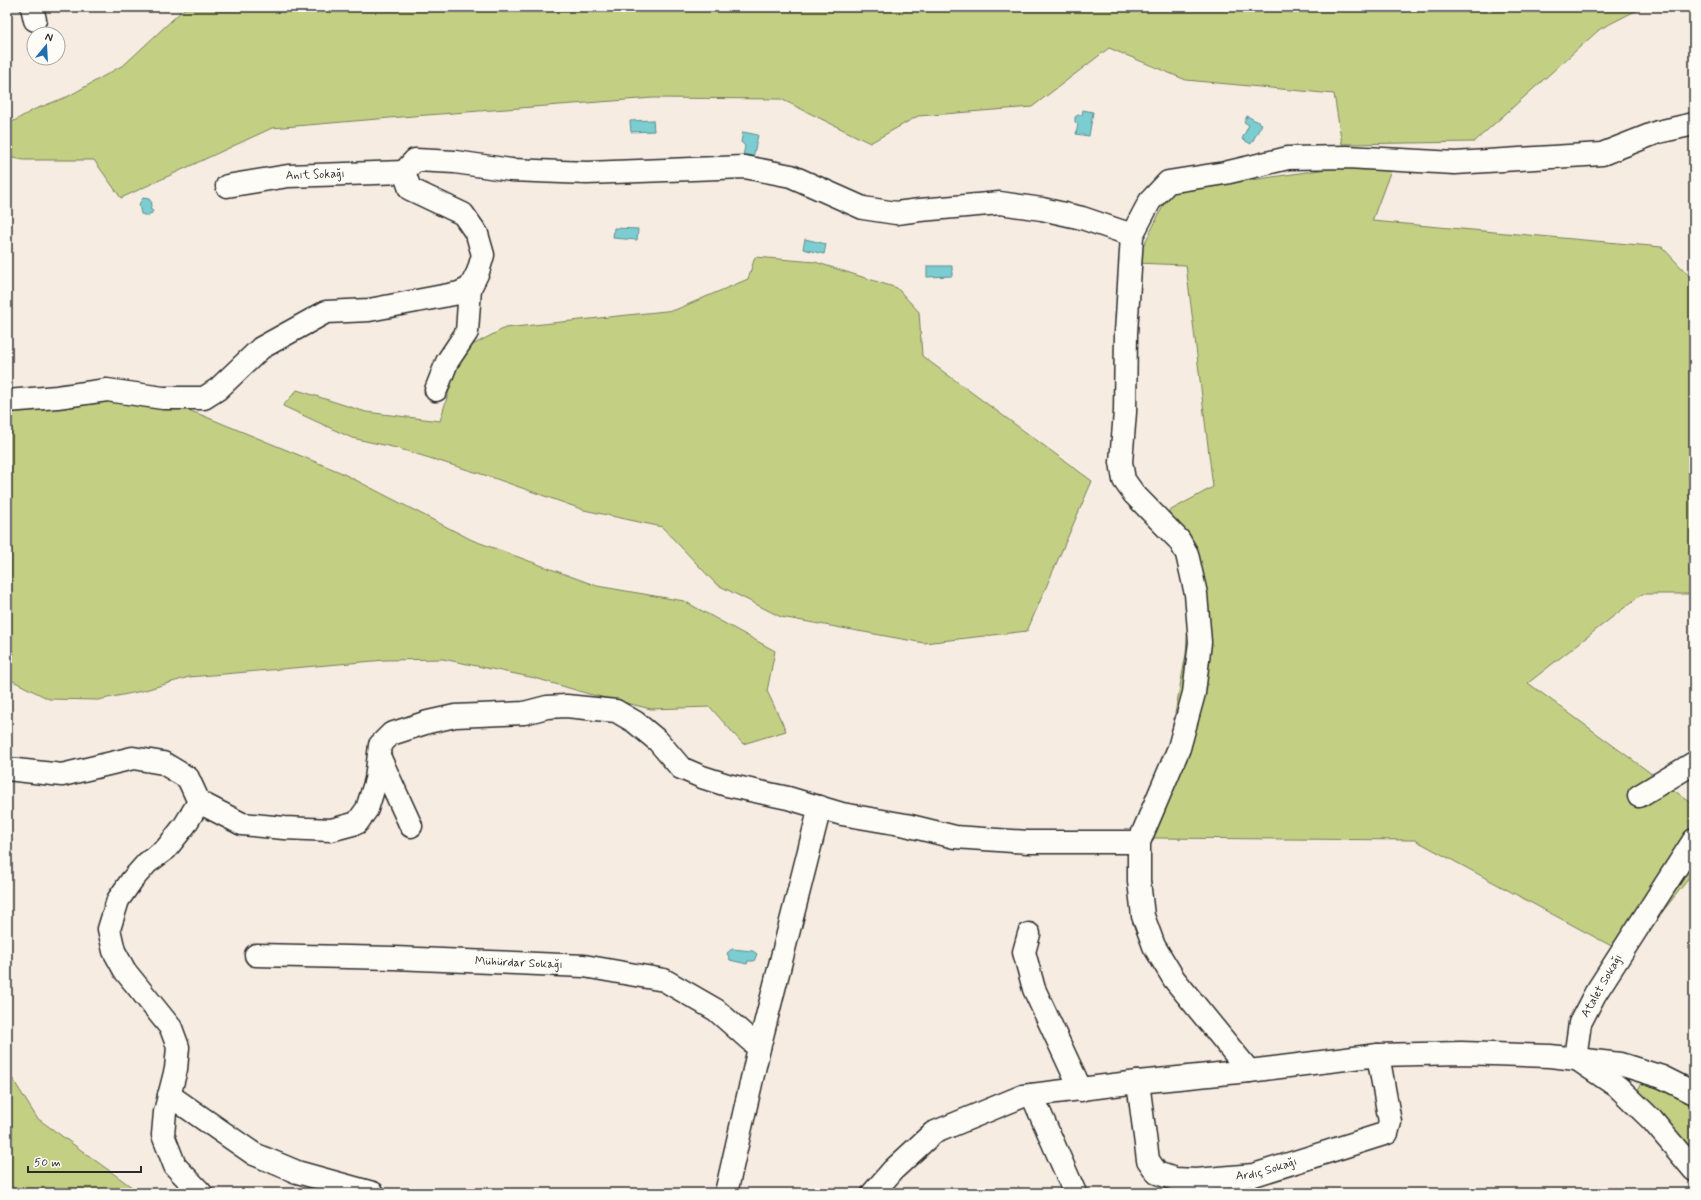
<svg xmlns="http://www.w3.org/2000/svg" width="1701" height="1200" font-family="Mynerve,sans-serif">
	<rect width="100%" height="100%" fill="#f6ece2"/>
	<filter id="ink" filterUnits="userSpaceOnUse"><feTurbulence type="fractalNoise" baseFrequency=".025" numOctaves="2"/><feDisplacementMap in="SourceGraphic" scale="8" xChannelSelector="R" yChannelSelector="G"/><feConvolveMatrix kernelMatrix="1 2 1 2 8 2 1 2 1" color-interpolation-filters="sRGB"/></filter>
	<g filter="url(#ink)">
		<path fill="#c3d084" stroke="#777e58" d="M186 7H1643L1600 29 1474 142 1342 144 1334 94 1186 80 1109 48 1032 107 918 116 870 143 781 99 653 98 413 116 272 128 121 198 94 160H24L7 157V125L33 110 69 96 125 64Z
			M1395 159 1372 221 1662 247 1694 281V594H1642L1528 683 1694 805V872L1628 955 1415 840 1152 838 1186 654 1192 560 1162 515 1213 487 1186 265 1135 263 1170 192Z
			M755 257 815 262 897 288 919 312 922 356 1092 481 1027 631 924 643 781 617 716 584 662 527 584 510 491 477 397 448 352 438 283 406 297 390 366 412 440 421 461 351 505 328 675 310 748 279Z
			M129 389 199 414 340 472 472 540 597 586 684 601 775 651 767 691 786 731 743 744 710 707 651 709 589 694 535 678 443 659 385 660 189 677 142 691 98 700 49 699 7 678V396Z
			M7 1070 37 1118 140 1193H7Z
			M1642 1082 1694 1088V1170L1636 1094Z"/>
		<path fill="#7bcdd1" stroke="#5b8c8f" d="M1083 110 1093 112 1089 136 1076 134 1078 124 1075 122V117L1078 115H1082Z
			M1247 116 1262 124 1251 144 1242 139 1249 125 1244 122Z
			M653 120 654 131 631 132 630 121Z
			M743 132 758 135 753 158 743 156 745 146 741 142Z
			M143 198 149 199 152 203 150 209 153 211 151 214 150 213 148 216 141 214 139 204Z
			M614 228 638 229 637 240 613 238Z
			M805 239 826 244 824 254 803 249Z
			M927 266H952V276L927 277Z
			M732 949 753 951 757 954 754 961H748L747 964 730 960 727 953Z"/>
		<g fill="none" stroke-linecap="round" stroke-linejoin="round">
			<g stroke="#2b2b2b" stroke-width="25">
				<g id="minor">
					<path d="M32 7 35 20"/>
					<path id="s1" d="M227 186 288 176 404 172"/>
					<path d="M436 390 447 362 467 332 470 288"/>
					<path d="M7 401 57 397 107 390 163 398H204L218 389 261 348 326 312 369 310 459 293 470 288 478 272 483 255 477 234 463 214 410 189 404 172 415 160 455 162 511 170 587 173 745 167 791 176 863 208 896 213 920 210 1000 203 1042 209 1082 218 1132 235"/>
					<path d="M379 756 411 826"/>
					<path d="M7 769 62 775 133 758 163 763 188 778 199 802 185 825 166 849 147 863 132 880 118 900 109 929 114 951 125 971 171 1028 178 1047 176 1069 165 1112 163 1135 175 1166 201 1193"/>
					<path d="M1639 796 1694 763"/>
					<path d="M199 802 242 824 284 828 331 830 357 823 367 809 376 780 380 745 391 734 428 722 455 716 524 713 547 707 566 706 616 711 635 722 658 741 681 768 702 777 727 785 788 798 842 814 906 825 955 837 1028 842H1139"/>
					<path d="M1694 840 1595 994 1580 1023 1575 1058 1618 1087 1652 1120 1694 1170"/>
					<path d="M1029 934 1024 952 1034 989 1081 1090"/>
					<path id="s2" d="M256 955 394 958 584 966 664 980 716 1010 759 1048"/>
					<path d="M1249 1071 1174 979 1154 946 1143 916 1139 881V842L1179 748 1194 693 1200 642 1196 594 1187 554 1179 540 1134 494 1124 480 1121 462 1125 412 1126 333 1132 235 1150 201 1168 182 1225 173 1288 158 1347 157 1455 163 1602 154 1658 132 1694 124"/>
					<path id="s3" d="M1138 1082 1148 1160 1157 1173 1175 1179 1196 1180 1254 1175 1387 1133 1390 1122 1378 1055"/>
					<path d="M169 1095 254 1154 297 1172 373 1193"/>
					<path d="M1032 1095 1075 1193"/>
					<path d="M726 1193 759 1048 820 807"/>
					<path d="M873 1193 893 1170 933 1133 1023 1096 1138 1082 1249 1071 1378 1055 1461 1053 1550 1056 1620 1064 1662 1077 1694 1093"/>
				</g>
			</g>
			<use href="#minor" stroke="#fdfcf7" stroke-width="22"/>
		</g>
	</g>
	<g text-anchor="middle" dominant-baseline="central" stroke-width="3.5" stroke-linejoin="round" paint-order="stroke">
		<g font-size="12" fill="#2b2b2b" stroke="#fdfcf7">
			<text stroke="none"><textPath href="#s1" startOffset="89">Anıt Sokağı</textPath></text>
			<text stroke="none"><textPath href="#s2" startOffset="263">Mühürdar Sokağı</textPath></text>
			<text transform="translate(1602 986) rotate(-60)">Atalet Sokağı</text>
			<text stroke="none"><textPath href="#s3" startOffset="206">Ardıç Sokağı</textPath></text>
		</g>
	</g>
	<rect width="1701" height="1200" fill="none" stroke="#fdfcf7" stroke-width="24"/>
	<rect x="12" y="12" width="1677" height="1176" fill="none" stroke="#2b2b2b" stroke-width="1.5" filter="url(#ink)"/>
	<g transform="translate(46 46) rotate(18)"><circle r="19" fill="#fdfcf7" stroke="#a9a8a5"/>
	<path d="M0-3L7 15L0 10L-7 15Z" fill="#1f6fb2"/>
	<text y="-6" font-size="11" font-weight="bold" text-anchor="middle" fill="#2b2b2b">N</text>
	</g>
	<path d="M28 1166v6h113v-6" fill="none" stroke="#2b2b2b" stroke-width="2"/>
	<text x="34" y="1166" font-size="12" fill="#2b2b2b" stroke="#fdfcf7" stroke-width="3" paint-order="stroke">50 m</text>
</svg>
